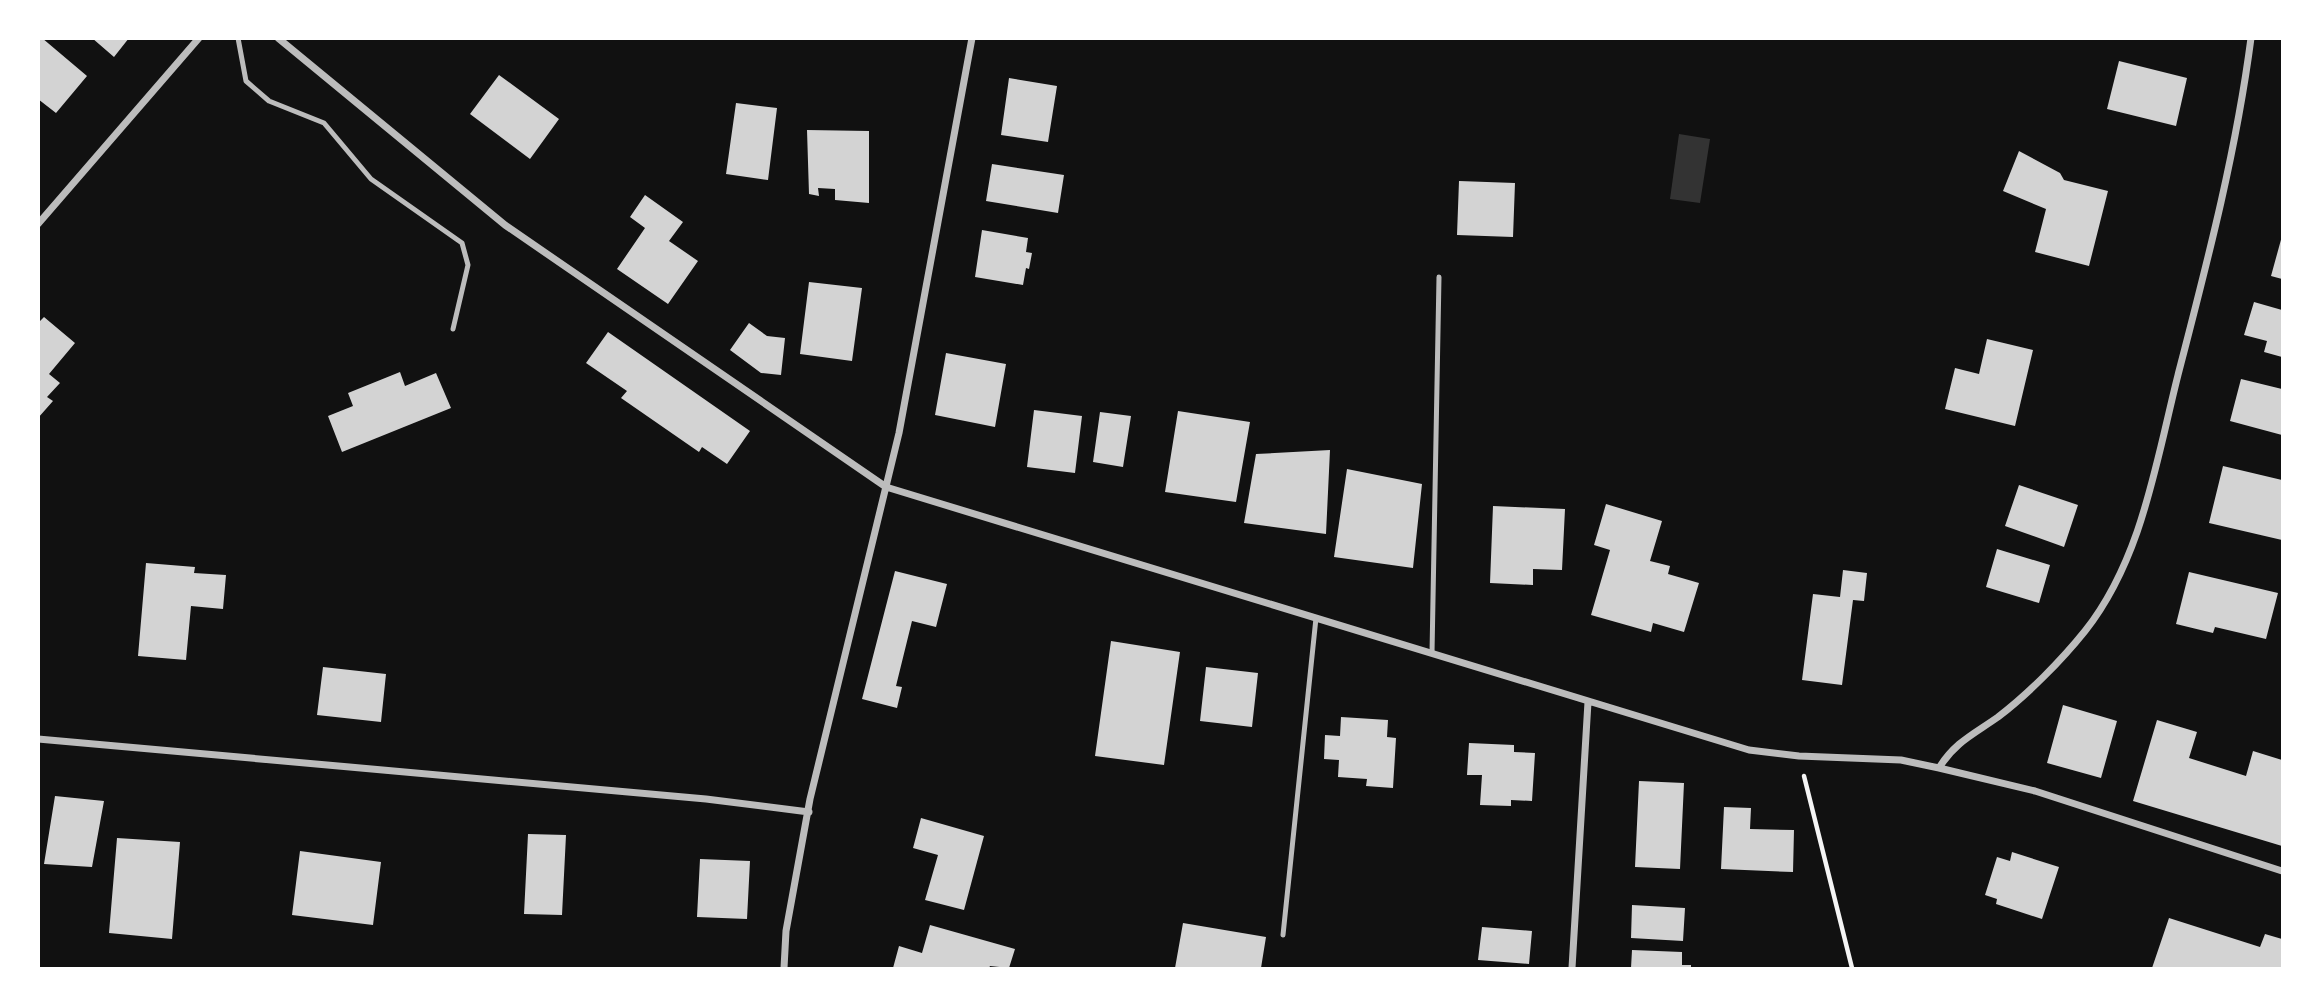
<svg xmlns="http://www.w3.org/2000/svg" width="2321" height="1007" font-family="'Open Sans',sans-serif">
	<rect width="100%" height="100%" fill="#111"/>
	<path fill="#333" d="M1679 134 1710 139 1700 203 1670 199Z"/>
	<path fill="#d3d3d3" d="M38 38H42L87 76 56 113 38 99Z
		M92 38H129L114 57Z
		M2119 61 2187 78 2176 126 2107 109Z
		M499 75 559 119 530 159 470 114Z
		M1009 78 1057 86 1048 142 1001 135Z
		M736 103 777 108 768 180 726 174Z
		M807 130 869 131V203L835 200V189L818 188 819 196 809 194Z
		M2019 151 2060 173 2064 180 2108 191 2089 266 2035 252 2046 209 2003 191Z
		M992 164 1064 175 1058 213 986 201Z
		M1459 181 1515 183 1513 237 1457 235Z
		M645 195 683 222 669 241 698 261 668 304 617 269 645 228 630 217Z
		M982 230 1028 238 1026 252 1032 253 1029 269 1026 268 1023 285 975 277Z
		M2282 236V279L2271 276Z
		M809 282 862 288 852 361 800 354Z
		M2254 302 2282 310V357L2264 352 2267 341 2244 335Z
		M44 317 75 343 49 374 60 383 47 397 53 401 38 418V323Z
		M749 323 767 336 785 338 781 375 761 373 730 350Z
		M608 332 750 431 727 464 702 447 699 452 621 398 627 391 586 363Z
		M1987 339 2033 350 2015 426 1945 409 1955 368 1979 374Z
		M946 353 1006 364 995 427 935 415Z
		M400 372 405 386 436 373 451 408 342 452 328 416 353 406 348 393Z
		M2241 379 2282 389V435L2230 421Z
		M1034 410 1082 416 1075 473 1027 467Z
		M1178 411 1250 422 1236 502 1165 492Z
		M1100 412 1131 416 1123 467 1093 462Z
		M1330 450 1326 534 1244 523 1256 454Z
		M2223 466 2282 480V540L2209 523Z
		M1347 469 1422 484 1413 568 1334 557Z
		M2019 485 2078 505 2064 547 2005 526Z
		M1606 504 1662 521 1650 561 1670 566 1668 574 1699 583 1684 632 1653 623 1651 632 1591 615 1610 550 1594 545Z
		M1493 506 1565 509 1562 570 1533 569V585L1490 583Z
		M1997 549 2050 565 2039 603 1986 587Z
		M146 563 195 567 194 573 226 575 223 609 191 606 186 660 138 656Z
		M1843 570 1867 573 1864 601 1853 600 1842 685 1802 680 1813 594 1840 597Z
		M895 571 947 584 936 627 912 621 896 686 902 687 897 708 862 699Z
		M2189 572 2278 593 2266 639 2215 627 2213 633 2176 624Z
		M1111 641 1180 652 1164 765 1095 756Z
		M323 667 386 674 381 722 317 715Z
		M1206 667 1258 673 1252 727 1200 721Z
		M2063 705 2117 721 2101 778 2047 763Z
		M1341 717 1388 720 1387 737 1396 738 1393 788 1366 786 1367 779 1338 777 1339 760 1324 759 1325 735 1340 736Z
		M2157 720 2197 732 2189 758 2246 776 2253 751 2282 760V846L2133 801Z
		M1469 743 1514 745V752L1535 753 1532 801 1511 800V806L1480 805 1482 775H1467Z
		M1639 781 1684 783 1680 869 1635 867Z
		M55 796 104 801 92 867 44 864Z
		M1724 807 1751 808 1750 829 1794 830 1793 872 1721 869Z
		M921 818 984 836 964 910 925 900 938 855 913 848Z
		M528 834 566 835 562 915 524 914Z
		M117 838 180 842 172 939 109 933Z
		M300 851 381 862 373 925 292 915Z
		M2012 852 2059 867 2042 919 1996 904 1997 899 1985 895 1997 857 2010 861Z
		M700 859 750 861 747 919 697 917Z
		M1632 905 1685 908 1683 941 1631 938Z
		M2169 918 2260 947 2265 934 2282 939V968H2152Z
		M1183 923 1266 937 1261 968H1175Z
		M930 925 1015 949 1009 968 990 966 989 968H893L899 946 922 953Z
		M1482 927 1532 931 1529 964 1478 960Z
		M1632 950 1682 952V965H1691V968H1631Z"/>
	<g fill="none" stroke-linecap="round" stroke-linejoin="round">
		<path stroke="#f5f5f5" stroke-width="4.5" d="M1804 776 1852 968"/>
		<path stroke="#bcbcbc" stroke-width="5" d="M238 38 246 81 269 101 324 123 371 179 462 243 468 265 453 329
			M1432 653 1439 277
			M1283 935 1316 618"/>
		<path stroke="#bcbcbc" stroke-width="7" d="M278 38 505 225 886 487 1749 750 1799 756 1901 760 1939 768 2035 791 2282 871
			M38 224 199 38
			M38 739 706 799 809 812
			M1939 768C1955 742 1974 734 1998 717 2028 694 2061 661 2085 631 2142 559 2156 462 2178 375 2207 263 2236 153 2251 38
			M784 968 786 931 810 799 899 433 972 38
			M1572 968 1588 702"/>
	</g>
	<rect width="2321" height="1007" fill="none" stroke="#ffffff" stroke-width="80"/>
</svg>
